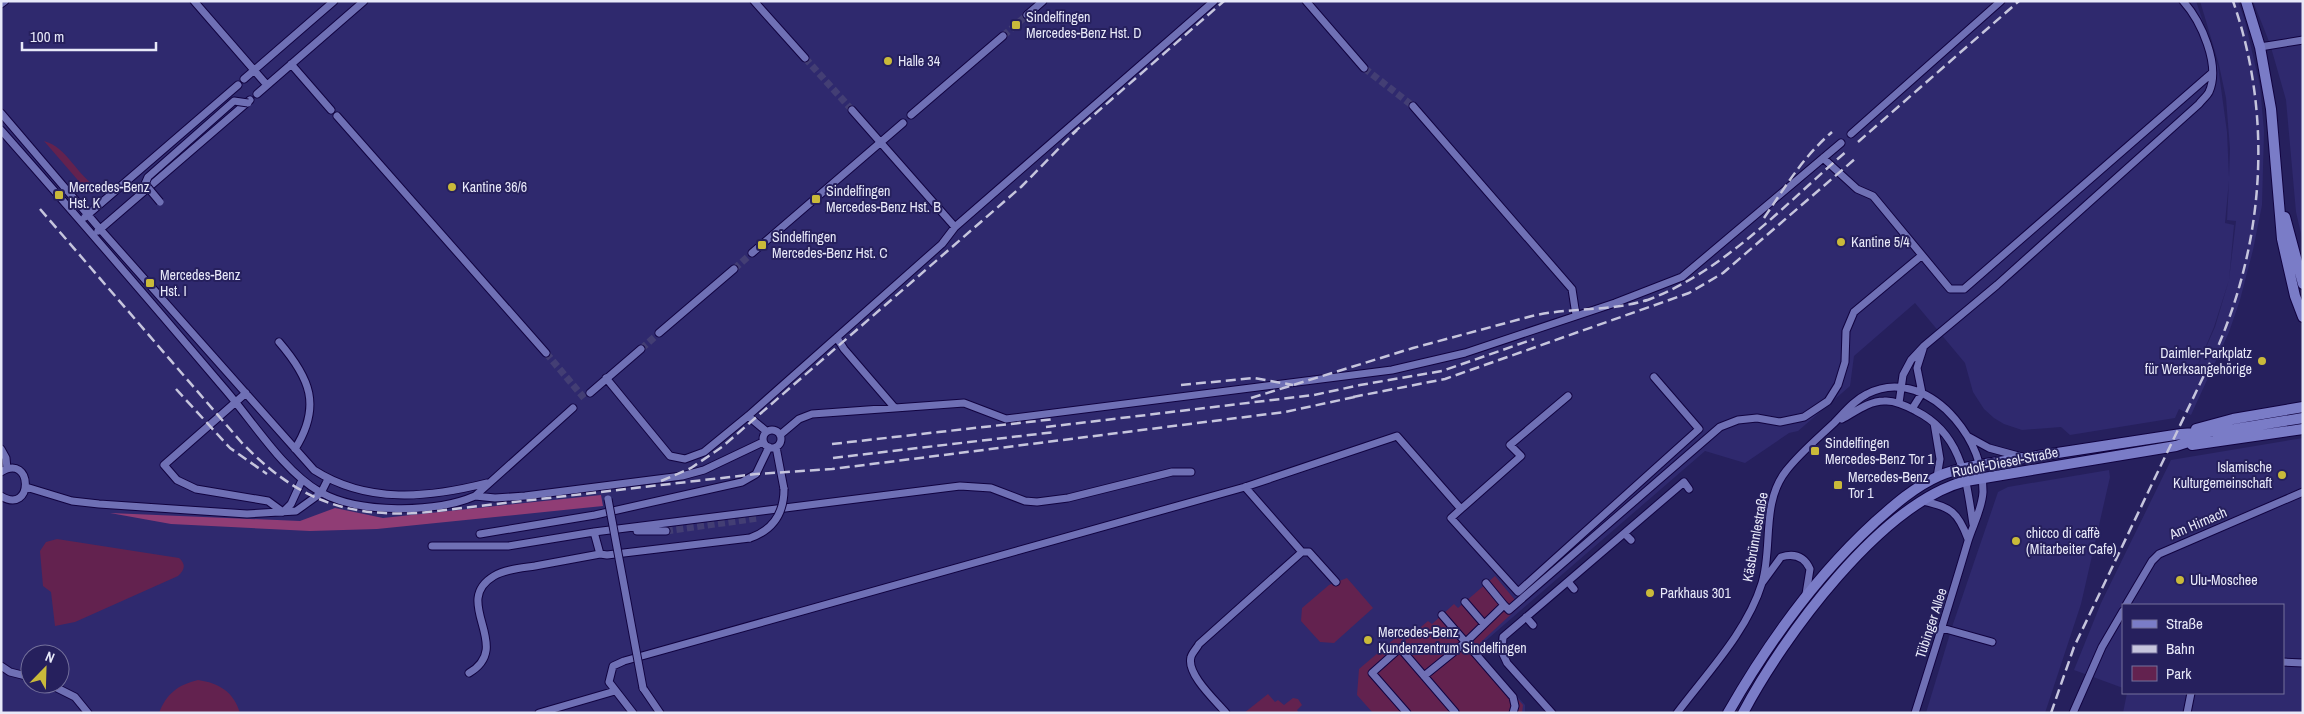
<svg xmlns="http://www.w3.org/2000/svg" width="2304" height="714" font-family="'Archivo Narrow',sans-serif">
	<rect width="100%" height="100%" fill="#26205d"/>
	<path fill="#2f296e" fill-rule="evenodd" d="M1 1H2196L2218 66 2227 132 2229 177 2230 149 2226 98 2219 65 2200 1H2238L2245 21 2260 86 2264 131 2262 205 2253 250 2240 300 2229 332 2191 415 2179 409 2175 418 2070 435 2061 427 2022 430 2004 424 1994 418 1984 409 1973 392 1965 363 1915 303 1854 356 1850 386 1798 431 1789 433 1745 463 1705 451 1483 643 1484 660 1525 705V713H1ZM2229 180 2227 220 2236 221 2229 280 2215 327 2192 379 2214 327 2229 280 2234 225 2225 223ZM30 654H60V684H30Z
		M2253 1H2303V242L2296 212 2286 100 2270 44Z
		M2303 438V713H2123L2127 693H2283V605H2123V688L2074 670 2101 603 2171 460Z
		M2109 470 2110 477 2081 604 2045 713H1926L1952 627 1998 492 2008 487Z"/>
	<path fill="#63224f" d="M44 141C67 147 78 177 98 188L92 194 89 193Z
		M57 539 179 558C186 564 185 570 178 576L75 622 55 626 51 592 43 586 40 551 46 542Z
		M1495 576 1520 606 1480 643V656L1523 705 1522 713H1373L1357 695 1359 669 1399 635 1404 641 1428 621 1432 624 1454 604 1458 608Z
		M1347 578 1373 608 1334 643 1320 642 1301 621 1302 608 1329 585Z
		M198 680C219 683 234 692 240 713H159C167 693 178 685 198 680Z
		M1268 694 1275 702 1278 700 1284 705 1293 698 1298 699 1302 705 1297 710 1299 713H1244Z"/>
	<path fill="#903d75" d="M601 495 603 506 377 529 310 531 171 524 110 513 300 521 335 508 383 518Z"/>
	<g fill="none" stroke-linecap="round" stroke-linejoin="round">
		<path stroke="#433e74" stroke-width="7" stroke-dasharray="7 3.5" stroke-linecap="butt" d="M1003 36 1027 15
			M805 58 852 110
			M1364 68 1413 106
			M734 269 752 253
			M641 349 659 333
			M546 353 584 398
			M666 531 758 518"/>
		<g stroke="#110340" stroke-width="9">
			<path id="minor" d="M194 1 267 85
				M754 1 805 58
				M1306 1 1364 68
				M1 4 5 1
				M1027 15 1043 1
				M2260 47 2303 40
				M291 64 331 110
				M244 79 334 1
				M257 94 364 1
				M1413 106 1572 289 1576 315
				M852 110 955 227
				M1 113 100 229 314 470C367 504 428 498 487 483
				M911 115 1003 36
				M337 116 546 353
				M1 130C76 215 150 301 223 387 252 420 283 471 320 492 358 514 436 513 475 496L573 408
				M1851 134 2001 1
				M1823 158 1857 189 1873 196 1950 289H1964L2212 73
				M85 217 238 85
				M98 231 250 100
				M752 253 903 123
				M659 333 734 269
				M837 338 844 349 894 407
				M279 342C310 378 322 406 295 449
				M606 378 670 456 685 459 704 452 748 416 942 244 955 227 1214 1
				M246 393 164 465 177 480 196 489 268 501 283 512 291 504 302 480
				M590 393 641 349
				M1899 403 1903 375 1911 360 1924 346 1997 285 2199 104C2202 100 2207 96 2209 92 2221 65 2201 21 2183 1
				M1912 409 1922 393 1917 368 1923 349
				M748 416 766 431
				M1842 419C1855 412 1869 401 1884 401 1894 400 1907 406 1916 411 1962 434 1966 479 1973 524
				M1934 423 1940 459 1937 477
				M763 439a9 9 0 1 1 18 0a9 9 0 1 1-18 0Z
				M780 435 799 419 812 414 964 403 1006 419 1392 370 1465 353 1615 303 1682 277 1841 143
				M1969 437 1989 448 2022 457
				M776 447 784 489
				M1 449 6 458 7 469
				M1 472C33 452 34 516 1 496
				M26 487 72 501 99 504 247 514 296 511 321 493 328 479
				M1245 487 1302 552H1309L1336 582
				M475 496 495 498 525 496 682 476 704 470 763 442
				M1923 501C1951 507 1958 512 1968 539
				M1461 509 1451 518 1518 592 1699 429 1654 377
				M637 531H666
				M594 532 600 554 607 555 750 538
				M480 534 595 515 742 482 756 474 769 447
				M1625 534 1631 540
				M432 546H508L594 532 960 486 991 488 1025 501 1037 502 1068 498 1172 472H1191
				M1569 583 1574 589
				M1762 583 1781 557C1794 553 1804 556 1810 569L1806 594
				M1465 602 1484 624
				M1504 605 1509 610 1720 427 1738 420 1757 418 1780 422 1804 417 1828 401 1838 385 1845 362 1846 331 1854 312 1921 256
				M2126 605 2152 561 2159 554 2303 492
				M1442 615 1513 697 1515 706 1513 713
				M1526 617 1533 625
				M1942 628 1992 642
				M2283 662 2303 663
				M1 666 10 672 30 677
				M469 673C515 646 450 602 494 576 506 569 522 568 535 566 557 562 578 558 600 554
				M1424 676 1466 642 1504 605 1486 583
				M49 684 75 697 88 713
				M643 688 660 713
				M539 713 615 691
				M633 713 609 682 613 666 624 661 1245 487 1397 436 1461 509 1521 456 1510 445 1568 396
				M1226 713C1216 701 1186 674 1191 657 1192 653 1197 648 1199 644L1302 552
				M1407 713 1372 673 1400 648 1455 712 1454 713
				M1552 713 1507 663 1502 652 1503 637 1684 482 1689 489
				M1677 713C1707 673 1747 632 1762 583 1773 547 1761 503 1786 471 1800 453 1817 439 1834 423 1844 413 1853 401 1867 394 1899 377 1933 393 1955 419 1972 439 1983 464 1983 492 1982 509 1973 525 1968 541 1951 599 1933 656 1915 713
				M2073 713 2102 647 2123 611
				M2187 713 2191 693"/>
		</g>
		<g stroke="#110340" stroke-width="12">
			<path id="secondary" d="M2246 1 2260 47 2271 109 2282 239 2295 296 2303 317
				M2285 217 2303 284
				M2196 429 2233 419 2303 407
				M2192 445 2303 429
				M1728 713C1768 643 1814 578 1874 523 1893 506 1914 487 1939 476 1952 470 1965 468 1979 465L2181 434 2223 431 2303 418
				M1743 713C1783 637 1881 503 1966 481L2176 446 2207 436"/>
		</g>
		<use href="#minor" stroke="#6f70b5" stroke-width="7"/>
		<use href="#secondary" stroke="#7a7cc7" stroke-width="10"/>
		<path stroke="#c6c5dd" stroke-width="2.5" stroke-dasharray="10 5" stroke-linecap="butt" d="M1072 134 1224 1
			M1858 142 2019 1
			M40 209 242 443C296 498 342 517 419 513L756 474 832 469 1285 412 1359 396
			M1764 218C1786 186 1802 158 1832 132
			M1645 301C1724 272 1785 204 1848 150
			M1181 385 1254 378 1293 385
			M176 389 230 448 267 474
			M1353 397 1445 379 1689 293 1723 273 1856 158
			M1251 398 1413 348 1532 316C1570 307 1609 312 1647 300
			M1046 427 1314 395 1360 385 1442 371 1534 339
			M832 444 1055 419
			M833 458 1055 432
			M661 481 691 468 722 447 1021 187 1077 130
			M2051 713 2074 647 2219 344C2265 235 2272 113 2233 1"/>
		<g stroke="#110340" stroke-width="9" stroke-linecap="butt">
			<path id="minor-bridge" d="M160 202 145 184 148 177 234 101 248 103
				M608 499 643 688
				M750 538C773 530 784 514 784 489"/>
		</g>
		<use href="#minor-bridge" stroke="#6f70b5" stroke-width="7"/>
	</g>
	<g fill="#caba3a" stroke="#26205d" stroke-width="2">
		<rect x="1011" y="20" width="10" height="10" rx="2.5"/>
		<circle cx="888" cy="61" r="5"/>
		<circle cx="452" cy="187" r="5"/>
		<rect x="54" y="190" width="10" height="10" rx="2.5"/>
		<rect x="811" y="194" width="10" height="10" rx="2.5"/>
		<circle cx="1841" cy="242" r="5"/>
		<rect x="757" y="240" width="10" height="10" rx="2.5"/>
		<rect x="145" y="278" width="10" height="10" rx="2.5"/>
		<circle cx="2262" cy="361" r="5"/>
		<rect x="1810" y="446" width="10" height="10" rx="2.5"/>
		<circle cx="2282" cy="475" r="5"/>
		<rect x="1833" y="480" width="10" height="10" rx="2.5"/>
		<circle cx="2016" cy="541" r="5"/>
		<circle cx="2180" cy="580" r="5"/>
		<circle cx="1650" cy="593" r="5"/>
		<circle cx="1368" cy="640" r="5"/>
	</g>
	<g text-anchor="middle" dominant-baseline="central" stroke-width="4" stroke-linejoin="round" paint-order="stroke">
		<g font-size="14" fill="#e8e9f9" stroke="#26205d" text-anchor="start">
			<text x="1026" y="17">Sindelfingen<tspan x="1026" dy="16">Mercedes-Benz Hst. D</tspan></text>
			<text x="898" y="61">Halle 34</text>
			<text x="69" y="187">Mercedes-Benz<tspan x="69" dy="16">Hst. K</tspan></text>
			<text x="462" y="187">Kantine 36/6</text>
			<text x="826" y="191">Sindelfingen<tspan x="826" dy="16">Mercedes-Benz Hst. B</tspan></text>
			<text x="772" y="237">Sindelfingen<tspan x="772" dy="16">Mercedes-Benz Hst. C</tspan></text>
			<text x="1851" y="242">Kantine 5/4</text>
			<text x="160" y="275">Mercedes-Benz<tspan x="160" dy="16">Hst. I</tspan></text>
			<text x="2252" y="353" text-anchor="end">Daimler-Parkplatz<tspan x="2252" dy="16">für Werksangehörige</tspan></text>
			<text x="1825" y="443">Sindelfingen<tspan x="1825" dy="16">Mercedes-Benz Tor 1</tspan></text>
			<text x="2272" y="467" text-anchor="end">Islamische<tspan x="2272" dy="16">Kulturgemeinschaft</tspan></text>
			<text x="1848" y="477">Mercedes-Benz<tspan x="1848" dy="16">Tor 1</tspan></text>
			<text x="2026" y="533">chicco di caffè<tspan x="2026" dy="16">(Mitarbeiter Cafe)</tspan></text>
			<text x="2190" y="580">Ulu-Moschee</text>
			<text x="1660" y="593">Parkhaus 301</text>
			<text x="1378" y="632">Mercedes-Benz<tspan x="1378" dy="16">Kundenzentrum Sindelfingen</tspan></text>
		</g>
		<g font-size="14" fill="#e8e9f9" stroke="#26205d">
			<text transform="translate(2005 462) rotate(-11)">Rudolf-Diesel-Straße</text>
			<text transform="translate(2198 523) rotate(-23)">Am Hirnach</text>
			<text transform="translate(1755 537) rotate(-80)">Käsbrünnlestraße</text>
			<text transform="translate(1931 623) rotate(-72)">Tübinger Allee</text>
		</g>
	</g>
	<rect width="2304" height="714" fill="none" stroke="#e8e9f9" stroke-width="5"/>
	<rect x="2122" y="604" width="162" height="90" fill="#26205d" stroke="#74709b"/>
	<rect x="2132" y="620" width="25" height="8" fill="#7a7cc7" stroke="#74709b"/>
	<text x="2166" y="629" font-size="15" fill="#e8e9f9">Straße</text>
	<rect x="2132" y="645" width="25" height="8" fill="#c6c5dd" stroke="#74709b"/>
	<text x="2166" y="654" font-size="15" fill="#e8e9f9">Bahn</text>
	<rect x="2132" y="666" width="25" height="15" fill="#63224f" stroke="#74709b"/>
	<text x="2166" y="679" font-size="15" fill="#e8e9f9">Park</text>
	<g transform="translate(45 669) rotate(23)"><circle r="24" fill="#26205d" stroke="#74709b"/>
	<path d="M0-4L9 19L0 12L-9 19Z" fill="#caba3a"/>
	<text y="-8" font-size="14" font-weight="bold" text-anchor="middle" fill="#e8e9f9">N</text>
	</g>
	<path d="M22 42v8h134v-8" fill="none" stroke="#e8e9f9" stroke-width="2.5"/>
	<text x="30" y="42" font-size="15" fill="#e8e9f9" stroke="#26205d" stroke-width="4" paint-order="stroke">100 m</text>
</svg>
